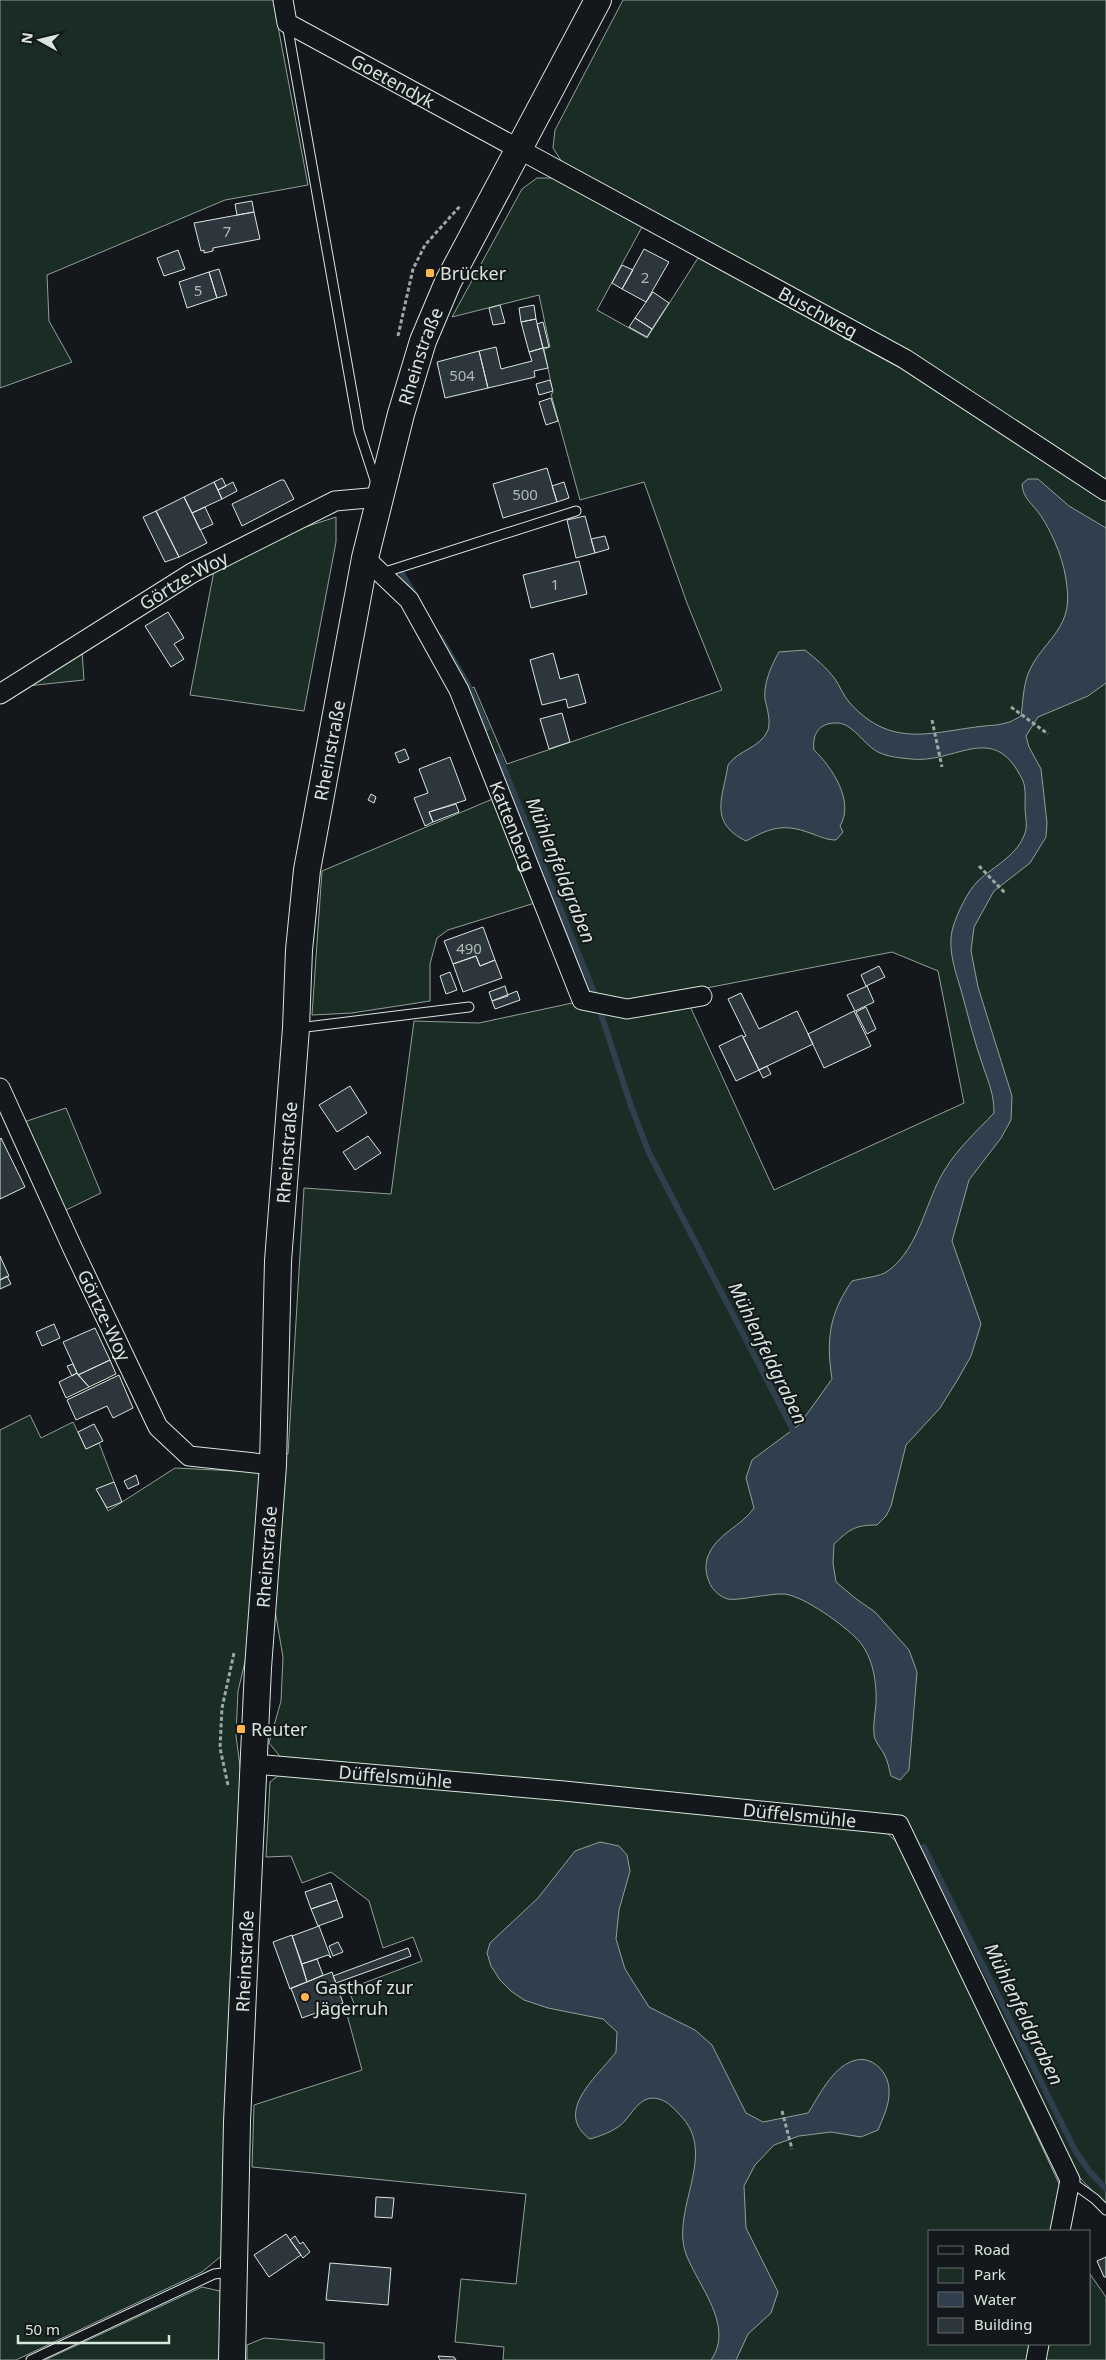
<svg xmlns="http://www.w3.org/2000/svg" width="1106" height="2360" font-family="'Noto Sans',sans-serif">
	<rect width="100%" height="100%" fill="#14181c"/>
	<path fill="#1a2d24" stroke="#939e99" d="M0 0H273L308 185 225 200 47 275 49 321 72 362 0 388Z
		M623 0H1106V483L562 162 553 148 555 130Z
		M537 178H555L642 227 597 310 647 338 698 258 900 368 1106 502V2205L1080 2178 1068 2159 910 1831 283 1760 269 1743 281 1701 283 1657 273 1599 280 1454H288L304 1188 391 1194 414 1021 479 1023 577 1002 689 1004 774 1190 964 1103 938 971 892 952 650 999 624 1002 591 996 554 900 466 690 474 687 507 764 722 690 687 603 644 482 580 500 551 394 553 393 544 349 550 347 539 295 452 317 522 189Z
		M336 517V542L304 711 190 695 214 571 293 531Z
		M82 651 84 680 27 686Z
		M495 798 538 902 448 930 437 938 430 964V1001L352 1013 312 1015 322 871Z
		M66 1108 101 1193 64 1211 24 1122Z
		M30 1415 41 1438 73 1422 86 1449 99 1443 114 1482 97 1489 108 1511 175 1468 236 1471 238 1456 263 1453 255 1620 238 1691 236 1736 245 1804 225 2253 202 2272 16 2360H0V1430Z
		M283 1772 873 1827 888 1834 900 1845 973 1994 992 2040 1062 2190 1055 2231H930V2344H1033L1030 2360H503L504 2347 455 2342 461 2279 516 2284 526 2194 252 2167 254 2105 362 2070 346 2011 356 2008 348 1989 422 1961 413 1937 383 1948 369 1901 331 1872 302 1883 291 1856 266 1857 270 1782Z
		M1090 2274 1106 2297V2360H1045L1048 2344H1090Z
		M202 2287 224 2292V2360H45Z
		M264 2338 324 2343V2360H247V2345Z"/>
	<path fill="#2f3f4d" stroke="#939e99" d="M1028 479H1038L1069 506 1106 528V683L1088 696 1038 717 1026 736 1029 747 1041 769 1047 823 1046 837 1030 863 994 891 974 927 971 951 978 987 1012 1096 1011 1120 1001 1138 969 1180 952 1241 981 1324 971 1356 958 1379 940 1408 906 1445 891 1506 886 1516 877 1525C855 1525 850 1529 834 1544L833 1563 836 1582 855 1598 875 1612 909 1650 917 1672 909 1770 900 1780 891 1776C889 1769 888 1761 884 1754 881 1748 874 1741 874 1734 873 1725 875 1714 876 1704 877 1683 873 1656 858 1640 844 1625 805 1597 785 1594 770 1593 739 1601 728 1599 710 1594 702 1572 708 1556 716 1534 742 1526 754 1508L746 1478 752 1460 799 1425 832 1379C826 1340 829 1314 852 1281 862 1278 880 1277 888 1271 920 1247 925 1202 944 1171 957 1149 977 1131 994 1113 994 1094 989 1084 983 1066 974 1041 968 1015 961 990 955 970 947 948 953 927 958 912 967 892 978 881 994 866 1018 855 1025 833 1028 826 1025 815 1025 807 1025 799 1026 788 1023 781 994 719 957 764 911 759 901 758 888 757 878 752 864 745 852 722 836 723 819 723 812 734 814 750 832 767 855 802 840 826L843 832 836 840C826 840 819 836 810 833 783 823 770 828 746 841 708 822 723 798 728 765 739 749 760 749 768 730 771 720 767 709 765 699 763 684 772 664 779 652L805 650C816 659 826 667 835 679 840 686 843 695 849 702 895 754 939 728 997 725L1010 722 1021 716C1023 703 1023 687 1028 674 1041 641 1073 631 1067 587 1065 563 1054 536 1041 516 1033 504 1023 499 1022 484Z
		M600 1842 619 1846 627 1855 630 1871 619 1910 616 1939 625 1969 649 2007 695 2030 712 2045 746 2113 763 2122 808 2113C819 2096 832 2068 853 2061 871 2054 889 2072 889 2090 890 2104 883 2118 878 2130L861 2137 831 2132 799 2136 774 2145 755 2165 744 2186 746 2228 778 2292 771 2313 748 2334 736 2360H711C735 2326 698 2286 686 2254 670 2209 719 2154 680 2115 674 2109 669 2102 659 2099 638 2093 631 2119 618 2127 609 2133 600 2136 590 2139 552 2112 599 2075 616 2052L617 2032 603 2019 548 2008 524 2000 511 1991 500 1980 491 1966 487 1953 490 1943 538 1898 575 1851Z"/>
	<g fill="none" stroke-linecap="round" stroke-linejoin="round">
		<path stroke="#2f3f4d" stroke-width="6" d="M401 572 416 597
			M440 637 468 685 487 728
			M499 756 595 995
			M601 1014 631 1106 649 1153 793 1430V1437
			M924 1847 1076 2152 1090 2172 1106 2189"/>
	</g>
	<path fill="#2c363c" stroke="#d8e6dc" d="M252 201 254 212 237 215 235 204Z
		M254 212 260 239 213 248V251L204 253V250L201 251 194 223Z
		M644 249 669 262 646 302 622 289Z
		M178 250 185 269 164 276 157 258Z
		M622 265 633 270 622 289 612 283Z
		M219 269 227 295 217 298 209 272Z
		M209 272 217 298 187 308 179 282Z
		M653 292 669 303 652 329 635 318Z
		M500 305 505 323 493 325 489 308Z
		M534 305 536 319 521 322 519 308Z
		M635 318 652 329 647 337 629 327Z
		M536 319 543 348 529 352 521 322Z
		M543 322 549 347 543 348 537 324Z
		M496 347 501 369 532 361 529 352 543 348 548 368 534 371 535 377 488 388 479 351Z
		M479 351 488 388 445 398 437 362Z
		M550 380 553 391 539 395 536 384Z
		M551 398 558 421 546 425 539 402Z
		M547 468 557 502 503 518 493 484Z
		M222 478 226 486 218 490 214 482Z
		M281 480H284L294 499 242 526 232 504Z
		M214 482 222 499 192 513 184 497Z
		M233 482 237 491 222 499 218 490Z
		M564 482 569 498 557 502 552 486Z
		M184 497 207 543 179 557 156 511Z
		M205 507 213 524 200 530 192 513Z
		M156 511 179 557 165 562 143 517Z
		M585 516 595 553 576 558 567 520Z
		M605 536 609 549 595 553 591 539Z
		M579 561 587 594 531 608 523 575Z
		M168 612 184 638 174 644 184 659 171 667 145 626Z
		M553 653 560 679 578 674 586 703 568 708 566 699 542 705 530 660Z
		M562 713 570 742 549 749 540 719Z
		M405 749 409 759 399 763 395 753Z
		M450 757 466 800 429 812 433 822 425 826 414 798 428 793 419 769Z
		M371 794 376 797 374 803 368 800Z
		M456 804 459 812 433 822 429 812Z
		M483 927 495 960 480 966 476 956 453 964 444 941Z
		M476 956 480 966 495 960 502 978 463 992 453 964Z
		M879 966 885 977 866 986 861 975Z
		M450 972 457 990 446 994 440 976Z
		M505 986 508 996 492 1001 489 992Z
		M867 986 874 1002 855 1011 847 995Z
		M517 991 520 1000 495 1009 492 1001Z
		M741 993 759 1029 797 1011 813 1044 759 1070 743 1037 746 1036 728 999Z
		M866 1007 876 1029 867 1034 856 1012Z
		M854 1011 871 1046 824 1068 808 1034Z
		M742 1035 759 1070 736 1081 719 1046Z
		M767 1066 771 1074 763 1078 759 1070Z
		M350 1086 367 1113 337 1132 319 1105Z
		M368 1136 381 1153 355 1170 343 1152Z
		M1 1138 25 1187 0 1199V1139Z
		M0 1256 9 1276 0 1280Z
		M7 1276 11 1284 0 1289V1280Z
		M54 1324 60 1338 42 1346 36 1332Z
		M95 1328 110 1360 78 1375 63 1342Z
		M110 1360 116 1374 89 1387 78 1375Z
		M73 1364 77 1373 72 1376 67 1366Z
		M77 1373 89 1387 66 1398 59 1382Z
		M119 1375 133 1408 113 1418 107 1406 76 1420 67 1400Z
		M94 1424 103 1441 86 1449 78 1432Z
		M136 1475 139 1484 128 1489 124 1481Z
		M114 1482 122 1502 107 1508 96 1489Z
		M331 1883 337 1900 311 1909 305 1892Z
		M337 1900 343 1917 318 1926 311 1909Z
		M319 1926 331 1958 328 1955 302 1964 292 1936Z
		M292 1935 307 1982 290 1989 273 1942Z
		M338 1942 343 1952 333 1956 329 1946Z
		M408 1948 411 1956 336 1983 333 1976Z
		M317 1959 323 1975 307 1982 302 1964Z
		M332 1972 343 2003 302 2018 291 1988Z
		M376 2197 394 2198 392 2218 375 2217Z
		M286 2234 301 2255 269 2277 254 2255Z
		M295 2236 300 2244 303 2242 310 2252 303 2258 290 2240Z
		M1106 2257V2277H1104L1097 2261Z
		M330 2263 391 2268 388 2305 326 2300Z
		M438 2356 454 2357 456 2360H440Z"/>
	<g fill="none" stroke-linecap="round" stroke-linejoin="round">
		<g stroke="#d8e6dc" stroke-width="11">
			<path id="lane" d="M287 24 359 431 376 483
				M382 573 576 511
				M298 1028 469 1007
				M1070 2181 1095 2199 1106 2210
				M31 2360 214 2274 231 2272"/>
		</g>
		<g stroke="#d8e6dc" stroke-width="21">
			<g id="street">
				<path id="s1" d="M283 0 287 23 905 359 1106 491"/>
				<path id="s2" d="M365 558 409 600 459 690 582 1000 627 1009 702 996"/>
				<path id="s3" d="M0 694 192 573 335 501 380 497"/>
				<path id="s4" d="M0 1088 73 1249 158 1427 189 1456 273 1465"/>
				<path id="s5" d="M254 1764 564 1791 899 1825 1070 2180 1060 2231"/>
				<path d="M1036 2360 1039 2344"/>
			</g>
		</g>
		<g stroke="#d8e6dc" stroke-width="28">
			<g id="secondary">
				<path id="s6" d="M232 2360 237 2122 258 1668 273 1465 278 1261 296 1028 299 950 307 870 365 558 401 414 423 341 448 282 598 0"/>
			</g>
		</g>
		<path stroke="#9da8a2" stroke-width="3" stroke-dasharray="4 2.5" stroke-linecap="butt" d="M398 336 413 269 425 245 461 205
			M1011 707 1048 734
			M932 720 942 767
			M979 866 1006 894
			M228 1785 220 1748 222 1708 234 1653
			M782 2111 792 2149"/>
		<use href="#lane" stroke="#14181c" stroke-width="9"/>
		<use href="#street" stroke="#14181c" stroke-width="19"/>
		<use href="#secondary" stroke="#14181c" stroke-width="26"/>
	</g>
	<g fill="#ffb74d" stroke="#14181c" stroke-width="2">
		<rect x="425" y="268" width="10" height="10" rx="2.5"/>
		<rect x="236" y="1724" width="10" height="10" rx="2.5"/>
		<circle cx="305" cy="1997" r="5"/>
	</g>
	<g text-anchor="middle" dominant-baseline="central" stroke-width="4" stroke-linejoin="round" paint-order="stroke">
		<g font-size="15" fill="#adbab4">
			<text x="227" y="231">7</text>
			<text x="645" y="277">2</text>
			<text x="198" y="290">5</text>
			<text x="462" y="375">504</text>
			<text x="525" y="494">500</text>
			<text x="555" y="584">1</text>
			<text x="469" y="948">490</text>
		</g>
		<g font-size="18" fill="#d8e6dc" stroke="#14181c">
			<text stroke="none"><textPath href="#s1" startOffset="144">Goetendyk</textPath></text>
			<text stroke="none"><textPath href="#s1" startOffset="628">Buschweg</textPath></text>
			<text stroke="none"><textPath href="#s6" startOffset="2019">Rheinstraße</textPath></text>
			<text stroke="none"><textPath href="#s3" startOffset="216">Görtze-Woy</textPath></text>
			<text stroke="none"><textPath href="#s6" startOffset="1614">Rheinstraße</textPath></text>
			<text stroke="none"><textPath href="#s2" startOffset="310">Kattenberg</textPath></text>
			<text stroke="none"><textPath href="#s6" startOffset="1209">Rheinstraße</textPath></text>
			<text stroke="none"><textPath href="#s4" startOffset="250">Görtze-Woy</textPath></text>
			<text stroke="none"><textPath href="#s6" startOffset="804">Rheinstraße</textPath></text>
			<text stroke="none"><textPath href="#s5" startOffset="142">Düffelsmühle</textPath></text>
			<text stroke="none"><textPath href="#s5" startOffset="548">Düffelsmühle</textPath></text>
			<text stroke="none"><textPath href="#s6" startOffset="399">Rheinstraße</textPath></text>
		</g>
		<g font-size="18" fill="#d8e6dc" stroke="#14181c" text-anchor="start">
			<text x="440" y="273">Brücker</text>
			<text x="251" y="1729">Reuter</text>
			<text x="315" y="1987">Gasthof zur<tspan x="315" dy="21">Jägerruh</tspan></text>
		</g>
		<g font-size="19" font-style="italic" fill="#d8e6dc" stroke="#14181c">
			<text transform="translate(561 870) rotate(68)">Mühlenfeldgraben</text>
			<text transform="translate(768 1353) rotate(64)">Mühlenfeldgraben</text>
			<text transform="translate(1024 2014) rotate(64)">Mühlenfeldgraben</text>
		</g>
	</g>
	<rect x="928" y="2230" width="162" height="115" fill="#14181c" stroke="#626a69"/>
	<rect x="938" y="2246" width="25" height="8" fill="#14181c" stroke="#626a69"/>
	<text x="974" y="2255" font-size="15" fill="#d8e6dc">Road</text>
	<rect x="938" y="2268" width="25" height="15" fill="#1a2d24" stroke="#626a69"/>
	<text x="974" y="2280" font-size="15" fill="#d8e6dc">Park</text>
	<rect x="938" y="2292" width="25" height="15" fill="#2f3f4d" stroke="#626a69"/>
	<text x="974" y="2305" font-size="15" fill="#d8e6dc">Water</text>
	<rect x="938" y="2318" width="25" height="15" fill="#2c363c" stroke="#626a69"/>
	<text x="974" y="2330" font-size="15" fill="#d8e6dc">Building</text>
	<g transform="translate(40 40) rotate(278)" stroke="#14181c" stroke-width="4" paint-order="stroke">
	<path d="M0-4L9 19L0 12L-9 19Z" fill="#d8e6dc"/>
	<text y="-8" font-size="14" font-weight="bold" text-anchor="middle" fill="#d8e6dc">N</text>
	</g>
	<path d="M18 2335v8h151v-8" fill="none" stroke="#d8e6dc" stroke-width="2.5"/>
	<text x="25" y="2335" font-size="15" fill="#d8e6dc" stroke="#14181c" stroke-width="4" paint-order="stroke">50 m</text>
</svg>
